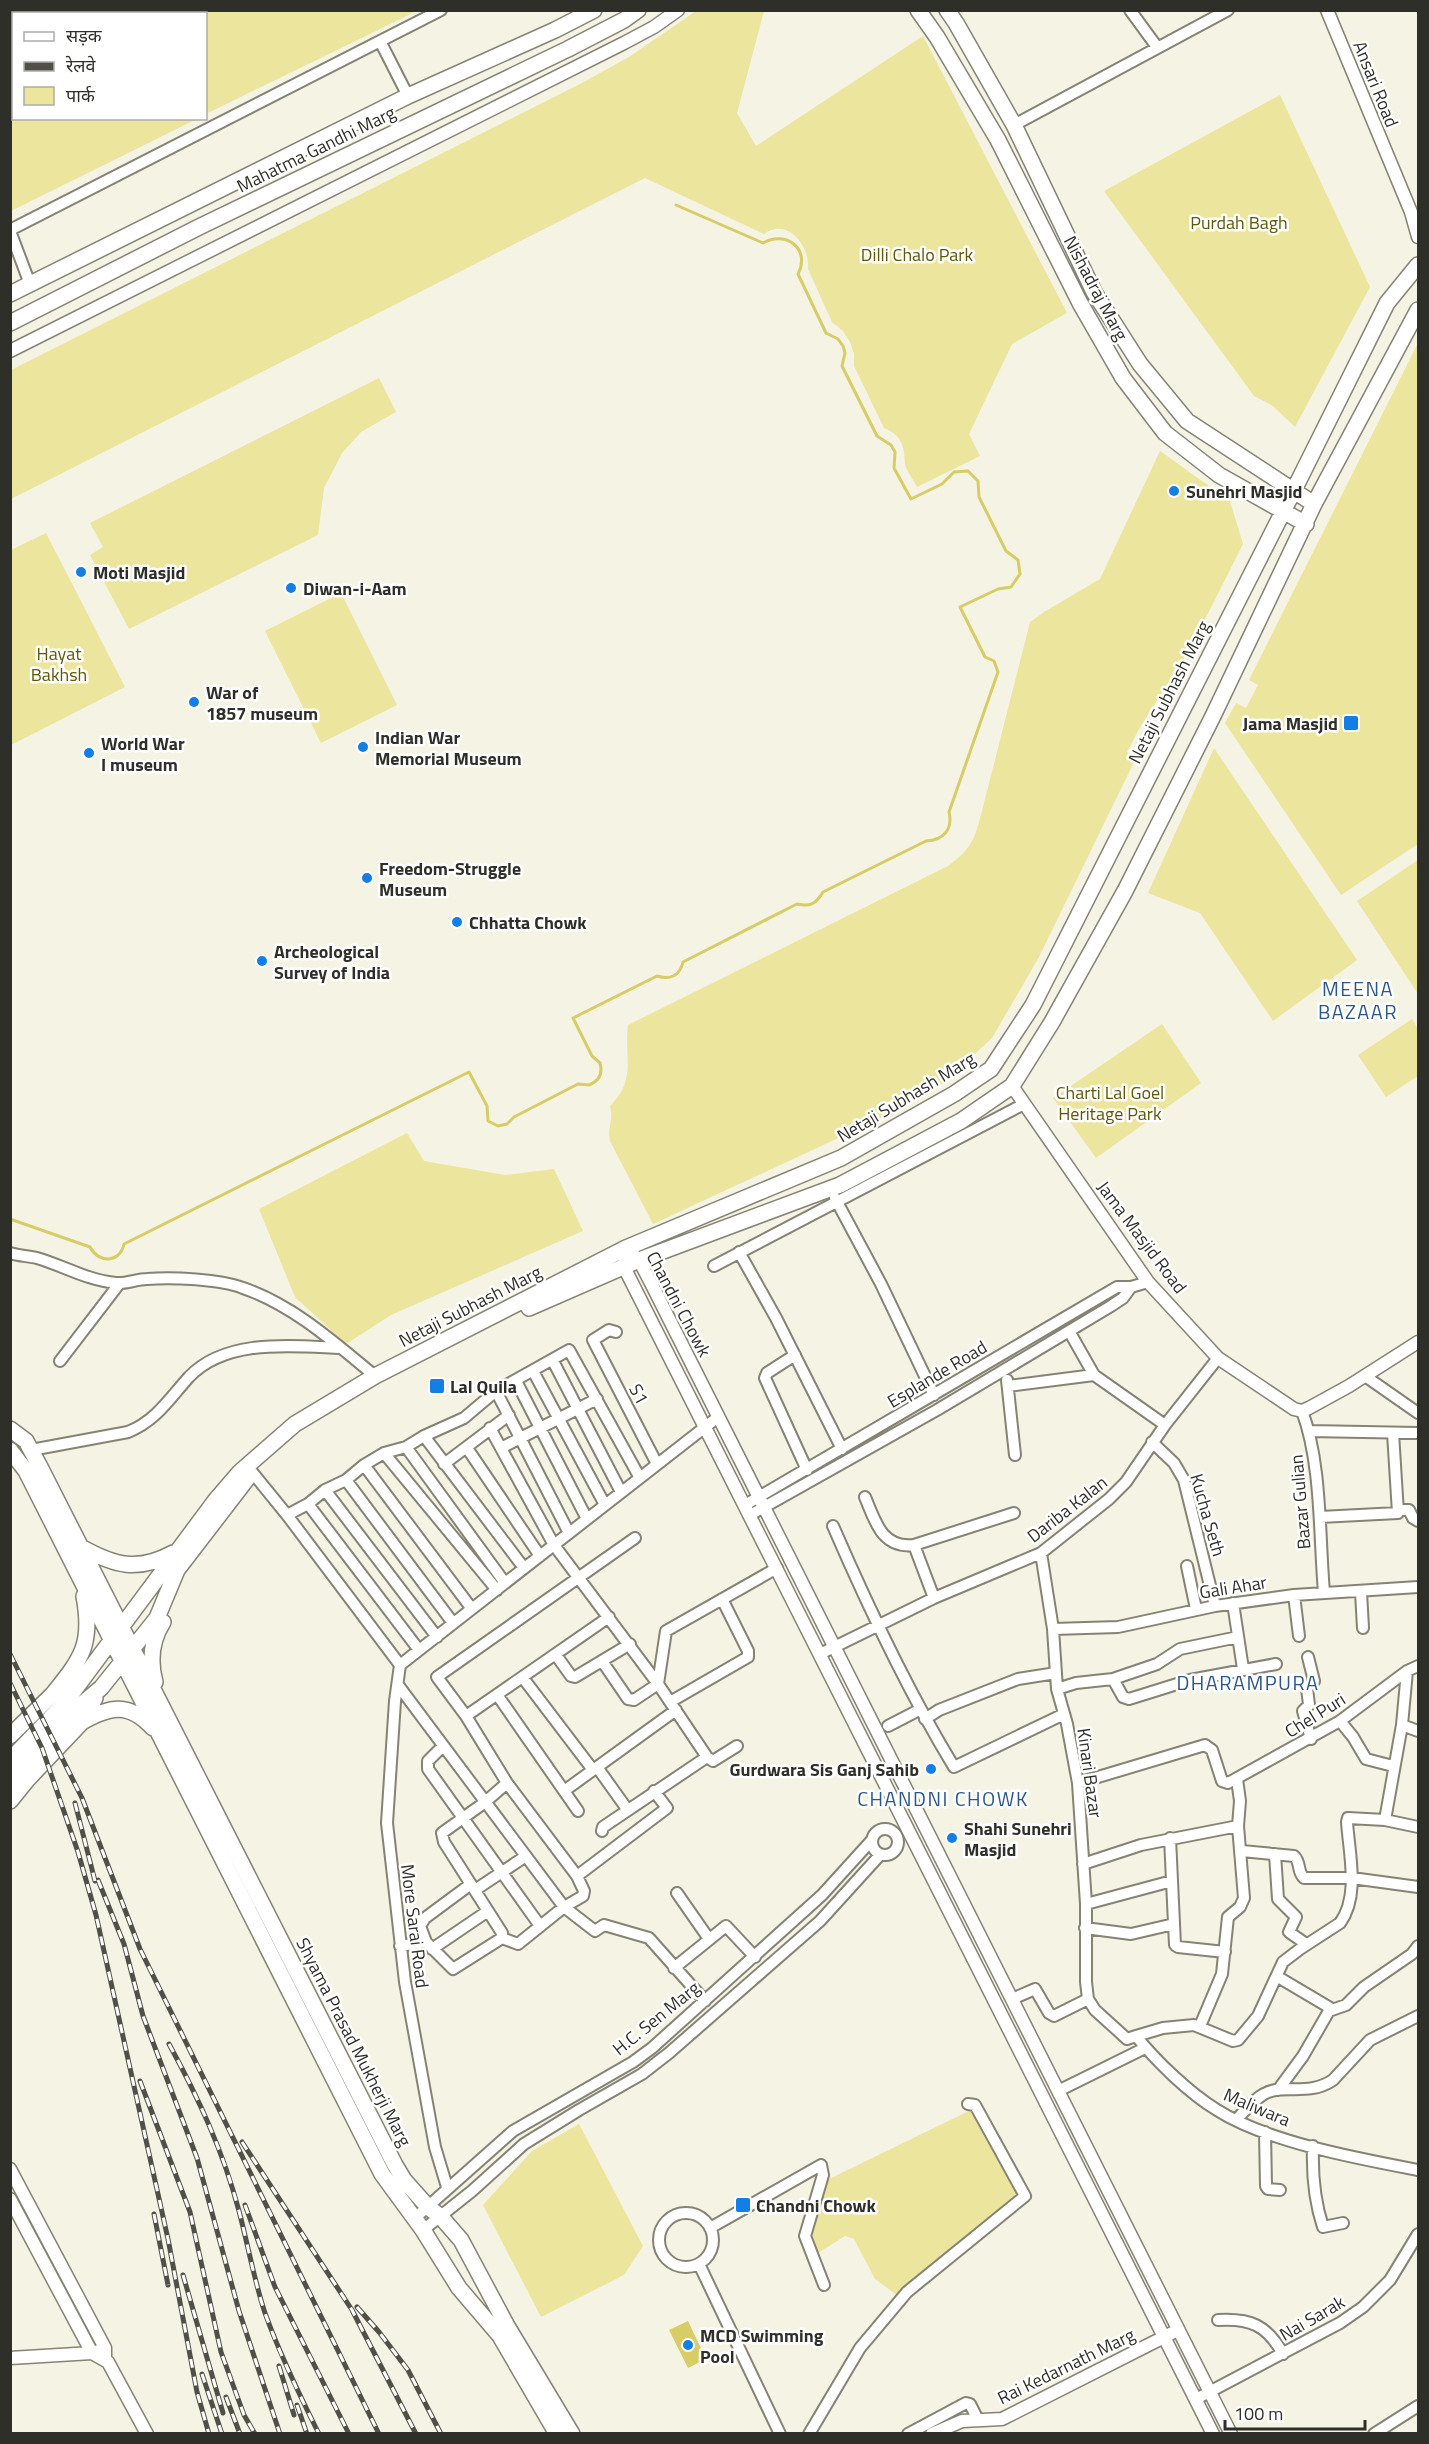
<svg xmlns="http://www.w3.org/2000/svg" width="1429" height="2444" font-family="'Titillium Web','Noto Sans Devanagari',sans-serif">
	<rect width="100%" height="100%" fill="#f5f3e3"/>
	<path fill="#ece59d" d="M11 10H417V11L206 114V14H14V118L197 119 11 211Z
		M696 11H764L737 113 756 146 923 36 1067 313 1012 344 969 434 980 456 917 487C914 480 906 471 905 464 904 446 903 436 884 428L854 366V354L850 342 843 331 832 322 808 269C810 245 787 217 764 234L645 178 11 499V370L580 84 629 57Z
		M1280 95 1370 287 1295 427 1273 406 1254 396 1104 191Z
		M1418 343V844L1341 895 1225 723 1236 703 1246 708 1258 685 1249 680Z
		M379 378 396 412 361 432 342 453 324 488 318 535 129 629 90 555 103 547 90 523Z
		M1160 451 1230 501 1243 544 1191 647 1139 729 1127 752 1136 758 1039 957 992 1038 937 1089 905 1107 653 1224 610 1141C607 1127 614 1121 610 1106 637 1079 624 1059 628 1025L948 866C970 850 974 841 981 815L1030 622 1044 612 1100 579Z
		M46 533 125 687 11 745V550Z
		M341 593 397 705 321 743 265 631Z
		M1214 748 1357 960 1273 1021 1200 913 1148 893Z
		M1418 860V994L1357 901Z
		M1412 1019 1418 1029V1076L1386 1097 1358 1055Z
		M1162 1024 1201 1083 1096 1158 1053 1098Z
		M407 1133 424 1161 505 1175 554 1169 583 1231 391 1315 346 1344 295 1297 259 1209Z
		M975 2108 1022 2189 897 2295 875 2279 854 2239 845 2236 818 2253 810 2236 825 2181Z
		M579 2124 643 2246 624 2275 541 2317 483 2205 532 2151Z"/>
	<path fill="#d7cc66" d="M688 2321 706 2359 688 2368 669 2330Z"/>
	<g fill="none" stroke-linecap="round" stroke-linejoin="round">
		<path stroke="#d7cc66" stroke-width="3" d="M10 1219 90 1247C99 1264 120 1263 124 1244L469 1072 487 1106 488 1121 498 1126 507 1124 514 1117 578 1084 589 1085C599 1081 603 1074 600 1063L592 1056 573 1018 657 976C670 980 680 976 683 962L797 904C810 907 816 904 823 892L926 841C944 840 953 829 949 812L998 672 994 661 985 657 960 607 998 589 1011 587 1020 574 1018 560 1006 551 979 497 978 481 968 471 954 472 942 484 911 499 894 468 895 452 891 445 877 436 842 366 845 353 843 346 838 339 826 333 798 274C811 249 786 230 763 243L676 205"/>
		<g stroke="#848374" stroke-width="14">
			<path id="minor" d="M1130 10 1157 47
				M380 41 408 96
				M1014 125 1228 10
				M10 230 441 10
				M10 231 30 284
				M835 1198 881 1284 934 1395
				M739 1252 776 1318 842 1449
				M10 1253C19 1256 29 1256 37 1258 64 1266 87 1280 116 1283 126 1284 137 1279 147 1279 172 1277 220 1279 243 1288 293 1305 335 1343 375 1376
				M714 1266 1024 1104
				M1069 1331 1094 1375 1165 1425
				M616 1332 609 1330 593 1340 657 1464
				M795 1355 767 1373 765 1378 807 1470
				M60 1361 119 1284
				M553 1361 621 1492
				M533 1371 605 1505
				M1365 1376 1418 1413
				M1007 1380 1015 1455
				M516 1381 587 1519
				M1008 1386 1094 1375
				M496 1391 569 1533
				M1302 1411C1322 1464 1319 1536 1324 1592
				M490 1428 554 1545 658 1684 707 1757 713 1761 737 1746
				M1309 1431 1418 1433
				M424 1436 524 1568
				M1152 1442 1174 1463 1184 1480 1215 1606
				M406 1447 505 1583
				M467 1448 540 1556
				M501 1448 597 1399
				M31 1450 128 1432C156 1421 170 1398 189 1377 226 1338 292 1346 340 1348
				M384 1453 497 1590
				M444 1464 509 1415
				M364 1465 472 1609
				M252 1472 287 1515
				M346 1480 453 1623
				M325 1490 437 1637
				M865 1497C875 1521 882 1549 914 1545L934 1598
				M308 1504 419 1650
				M745 1505 1117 1287H1131L1148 1282
				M1398 1510H1409L1413 1518 1418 1521
				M750 1515 937 1410 1111 1306 1123 1298 1131 1287
				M1320 1517 1398 1513 1393 1433
				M833 1526C869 1609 907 1690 954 1767L1064 1714
				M914 1545 1014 1513
				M1041 1553 1053 1629 1057 1689 1067 1724 1078 1783 1086 1904V1982L1088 1999 1095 2010 1127 2039 1136 2036C1156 2061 1189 2093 1217 2110 1267 2142 1360 2159 1418 2170
				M1187 1566 1196 1609
				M1361 1592 1363 1628
				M1294 1595 1299 1636
				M1233 1603 1243 1669
				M1053 1629 1118 1627 1215 1606 1294 1595 1418 1587
				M820 1654 934 1598 1041 1553 1109 1499 1126 1482 1165 1425 1218 1358
				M556 1655 571 1676 575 1677 630 1644
				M1308 1657 1314 1681 1307 1688 1309 1705 1303 1711 1311 1739
				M602 1661 628 1699 634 1700 658 1684 666 1631 777 1568
				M400 1665 287 1515 308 1504 325 1490 346 1480 364 1465 384 1453 406 1447 424 1436 464 1418 496 1391 569 1350 640 1478
				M400 1665 395 1701 387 1823 405 1982 435 2147 447 2187
				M400 1665 718 1417
				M523 1678 593 1770
				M1113 1679 1123 1697 1129 1699 1190 1680 1276 1664
				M398 1685 564 1907 595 1931 604 1925 649 1938 705 2001
				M1057 1689 1076 1683 1113 1679 1157 1664 1180 1649 1238 1637
				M498 1696 578 1811
				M670 1702 748 1657V1651L722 1599
				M466 1716 609 1617
				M925 1719 939 1710 1018 1679 1056 1673
				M1340 1721 1353 1737 1366 1759 1393 1766
				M1402 1725 1418 1731
				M888 1726 919 1710
				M443 1746 428 1761V1769L538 1923
				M597 1767 627 1809
				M1078 1783 1205 1745 1212 1750 1222 1781 1228 1783 1340 1721 1407 1671 1418 1666
				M564 1791 676 1710
				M1385 1820 1402 1725 1407 1671
				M872 1842a13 13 0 1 1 26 0a13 13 0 1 1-26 0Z
				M602 1831 603 1827 707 1757
				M1170 1838 1175 1945 1178 1947 1225 1952
				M1242 1851 1294 1856C1301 1862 1297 1872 1304 1878H1352L1418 1887
				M1275 1854 1278 1899 1296 1917 1289 1932 1306 1944
				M1083 1864 1141 1845 1238 1826
				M577 1876 507 1783 466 1716 437 1677 635 1538
				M475 1890 526 1856
				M677 1893 709 1939
				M1086 1904 1172 1881
				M1085 1928 1131 1934 1174 1924
				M502 1938 518 1944 564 1907 583 1896 584 1891 577 1876 667 1808 654 1791
				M426 1942 420 1926 425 1918 471 1884
				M400 1946 426 1942 453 1969 502 1938V1933L444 1842 442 1833 484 1803 507 1783
				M432 1949 488 1911
				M674 1968 726 1926 755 1957
				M1278 1977 1332 2009
				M1012 1999 1035 1989 1049 2013 1054 2016 1088 1999
				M1200 2026 1222 1974 1228 1917 1240 1907 1244 1898 1238 1826 1240 1801 1237 1779
				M1136 2036 1163 2028 1194 2025 1233 2041 1238 2040 1258 2016 1283 1962 1300 1949 1340 1923C1360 1896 1349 1853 1347 1822L1348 1818 1385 1820 1418 1827
				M1278 2090 1303 2056 1329 2011 1346 2005 1364 1987 1412 1954 1418 1946
				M1058 2091 1145 2048
				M1236 2120C1244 2112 1253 2100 1264 2094 1283 2083 1308 2097 1333 2080L1370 2040 1418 2016
				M1265 2132 1266 2186 1268 2189 1280 2190
				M1313 2146C1312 2175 1314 2200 1323 2227L1343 2223
				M659 2240a27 27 0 1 1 54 0a27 27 0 1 1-54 0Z
				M415 2218 513 2131 633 2062 652 2048 822 1895 871 1841
				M710 2228 821 2165 823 2175 805 2236 824 2285
				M423 2230 472 2191 524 2144 579 2110 642 2074 669 2053 820 1921 880 1855
				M699 2264 780 2434
				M1218 2320C1250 2318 1267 2325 1283 2354
				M1196 2399 1340 2323 1363 2307 1390 2280 1418 2234
				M809 2434 860 2348 907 2292 1025 2196 975 2105 968 2104
				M908 2434 966 2403 970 2404 978 2420
				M1374 2434 1418 2406"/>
		</g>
		<g stroke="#848374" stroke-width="15">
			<path id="tertiary" d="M1327 10 1411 212 1418 237
				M10 351 624 43 654 27 678 10
				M1012 1086 1148 1282 1218 1358 1294 1409 1302 1411 1309 1408 1349 1386 1418 1342
				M626 1248 639 1260 652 1285 1231 2434
				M625 1258 624 1267 1213 2434
				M10 2169 105 2348V2359
				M10 2199 92 2353 108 2362 147 2434
				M10 2358 92 2353 99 2351
				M932 2434 962 2421 1002 2419 1172 2333"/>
		</g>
		<g stroke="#848374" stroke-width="18">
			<path id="secondary" d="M918 10 937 37 998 140 1080 303 1123 378 1165 433 1219 475 1306 524
				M947 10 956 23 1014 125 1094 292 1140 364 1187 421 1314 504
				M10 294 408 96 555 30 594 10
				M10 323 199 227 568 49 624 20 638 10
				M529 1308 639 1260 840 1185 961 1121 1012 1086 1052 1022 1125 891 1213 716 1314 504 1418 310
				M10 1429 26 1441 39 1465 395 2165 404 2180 428 2207 441 2217 461 2240 507 2326 572 2434
				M10 1450 26 1471 382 2174 423 2230 459 2288 500 2336 557 2434
				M81 1547C115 1566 138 1572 173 1553
				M155 1682C149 1660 151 1641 163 1622
				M53 1694C82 1658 93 1644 84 1596
				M82 1722C110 1706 129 1702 153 1728
				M10 1736 53 1694 61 1689
				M10 1760 64 1704 215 1501 240 1472 295 1424 375 1376 626 1248 841 1158 954 1094 991 1069 1033 1005 1294 490 1387 303 1418 265
				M10 1783 19 1769 70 1714 101 1688 157 1618 177 1570 250 1475
				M10 1801 27 1780 81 1723 95 1698"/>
		</g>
		<use href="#minor" stroke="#fff" stroke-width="10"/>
		<use href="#tertiary" stroke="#fff" stroke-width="12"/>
		<use href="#secondary" stroke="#fff" stroke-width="15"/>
		<g stroke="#505048" stroke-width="5">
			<path id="rail" d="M10 1654 82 1798 140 1949 379 2434
				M10 1683 42 1748 78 1852 96 1915 168 2239 197 2392 209 2434
				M75 1803 95 1881
				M98 1880 124 1944 143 2016 197 2158 239 2311 280 2434
				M169 2044C199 2099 223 2151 239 2211 248 2245 254 2280 265 2313 280 2355 299 2394 319 2434
				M140 2081 190 2212 221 2352 244 2415 255 2434
				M242 2142 352 2310 416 2434
				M245 2205 275 2287 349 2434
				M154 2214 168 2285
				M183 2275 223 2413
				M357 2307 379 2332 408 2370 441 2434
				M279 2366 294 2415
				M202 2374 222 2434
				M226 2397 240 2434
				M297 2405 307 2434"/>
		</g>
		<use href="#rail" stroke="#fff" stroke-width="3" stroke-dasharray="9" stroke-linecap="butt"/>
	</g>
	<g fill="#137ee6" stroke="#fff" stroke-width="2">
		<circle cx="1174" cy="491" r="6"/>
		<circle cx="81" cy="572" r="6"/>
		<circle cx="291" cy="588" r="6"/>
		<circle cx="194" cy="702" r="6"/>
		<rect x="1343" y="715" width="16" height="16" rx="3"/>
		<circle cx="363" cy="747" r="6"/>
		<circle cx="89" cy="753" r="6"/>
		<circle cx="367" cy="878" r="6"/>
		<circle cx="457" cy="922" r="6"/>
		<circle cx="262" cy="961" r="6"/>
		<rect x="429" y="1378" width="16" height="16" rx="3"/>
		<circle cx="931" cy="1769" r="6"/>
		<circle cx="952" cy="1838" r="6"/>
		<rect x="735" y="2197" width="16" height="16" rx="3"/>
		<circle cx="688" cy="2345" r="6"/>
	</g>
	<g text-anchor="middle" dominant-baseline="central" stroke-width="5" stroke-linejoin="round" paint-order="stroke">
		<g font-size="18" fill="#2f2f29" stroke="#fff">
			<text transform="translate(1376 84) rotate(68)">Ansari Road</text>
			<text transform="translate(316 149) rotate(-26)">Mahatma Gandhi Marg</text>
			<text transform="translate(1096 288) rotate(62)">Nishadraj Marg</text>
			<text transform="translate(1169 692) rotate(-63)">Netaji Subhash Marg</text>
			<text transform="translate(906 1097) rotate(-31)">Netaji Subhash Marg</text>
			<text transform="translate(1142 1237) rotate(53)">Jama Masjid Road</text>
			<text transform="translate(679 1304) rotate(62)">Chandni Chowk</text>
			<text transform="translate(470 1306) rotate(-27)">Netaji Subhash Marg</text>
			<text transform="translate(937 1374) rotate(-31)">Esplande Road</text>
			<text transform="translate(639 1394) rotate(62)">S1</text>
			<text transform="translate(1300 1502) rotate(-95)">Bazar Gulian</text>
			<text transform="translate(1067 1509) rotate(-38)">Dariba Kalan</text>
			<text transform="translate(1208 1515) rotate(74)">Kucha Seth</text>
			<text transform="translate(1233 1587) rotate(-9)">Gali Ahar</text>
			<text transform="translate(1315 1715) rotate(-32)">Chel Puri</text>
			<text transform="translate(1090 1773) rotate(82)">Kinari Bazar</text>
			<text transform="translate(415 1926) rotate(83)">More Sarai Road</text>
			<text transform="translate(656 2018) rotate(-39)">H.C. Sen Marg</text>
			<text transform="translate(354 2042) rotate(63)">Shyama Prasad Mukherji Marg</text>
			<text transform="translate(1257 2107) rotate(23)">Maliwara</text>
			<text transform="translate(1312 2318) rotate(-30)">Nai Sarak</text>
			<text transform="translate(1066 2366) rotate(-26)">Rai Kedarnath Marg</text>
		</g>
		<g font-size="18" fill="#605807" stroke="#fff">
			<text x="1239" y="222">Purdah Bagh</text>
			<text x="917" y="254">Dilli Chalo Park</text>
			<text x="59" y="653">Hayat<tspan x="59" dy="21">Bakhsh</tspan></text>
			<text x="1110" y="1092">Charti Lal Goel<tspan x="1110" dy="21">Heritage Park</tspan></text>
		</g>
		<g font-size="18" font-weight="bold" fill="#2f2f29" stroke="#fff" text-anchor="start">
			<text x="1186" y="491">Sunehri Masjid</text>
			<text x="93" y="572">Moti Masjid</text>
			<text x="303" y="588">Diwan-i-Aam</text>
			<text x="206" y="692">War of<tspan x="206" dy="21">1857 museum</tspan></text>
			<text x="1338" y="723" text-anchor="end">Jama Masjid</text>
			<text x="375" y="737">Indian War<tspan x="375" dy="21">Memorial Museum</tspan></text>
			<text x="101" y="743">World War<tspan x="101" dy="21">I museum</tspan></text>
			<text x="379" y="868">Freedom-Struggle<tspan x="379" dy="21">Museum</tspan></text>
			<text x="469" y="922">Chhatta Chowk</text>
			<text x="274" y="951">Archeological<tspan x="274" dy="21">Survey of India</tspan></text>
			<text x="450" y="1386">Lal Quila</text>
			<text x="919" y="1769" text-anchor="end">Gurdwara Sis Ganj Sahib</text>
			<text x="964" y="1828">Shahi Sunehri<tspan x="964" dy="21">Masjid</tspan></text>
			<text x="756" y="2205">Chandni Chowk</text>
			<text x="700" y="2335">MCD Swimming<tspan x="700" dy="21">Pool</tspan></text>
		</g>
		<g font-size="20" letter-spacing="1.5" fill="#2a578c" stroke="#fff">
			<text x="1358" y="988">MEENA<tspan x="1358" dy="23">BAZAAR</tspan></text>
			<text x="1248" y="1682">DHARAMPURA</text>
			<text x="943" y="1798">CHANDNI CHOWK</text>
		</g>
	</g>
	<rect width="1429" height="2444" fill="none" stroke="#2f2f29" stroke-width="24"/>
	<rect x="12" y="12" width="195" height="108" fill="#ffffff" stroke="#acaca9" stroke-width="1.5"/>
	<rect x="24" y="32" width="30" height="9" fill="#ffffff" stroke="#acaca9" stroke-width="1.5"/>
	<text x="66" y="42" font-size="18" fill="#2f2f29">सड़क</text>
	<rect x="24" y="62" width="30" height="9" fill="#505048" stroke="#acaca9" stroke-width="1.5"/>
	<text x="66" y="72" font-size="18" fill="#2f2f29">रेलवे</text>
	<rect x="24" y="87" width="30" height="18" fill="#ece59d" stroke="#acaca9" stroke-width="1.5"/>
	<text x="66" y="102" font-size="18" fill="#2f2f29">पार्क</text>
	<path d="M1225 2420v9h140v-9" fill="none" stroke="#2f2f29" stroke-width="3"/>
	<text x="1234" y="2420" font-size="18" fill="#2f2f29" stroke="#ffffff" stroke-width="4.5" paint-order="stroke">100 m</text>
</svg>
